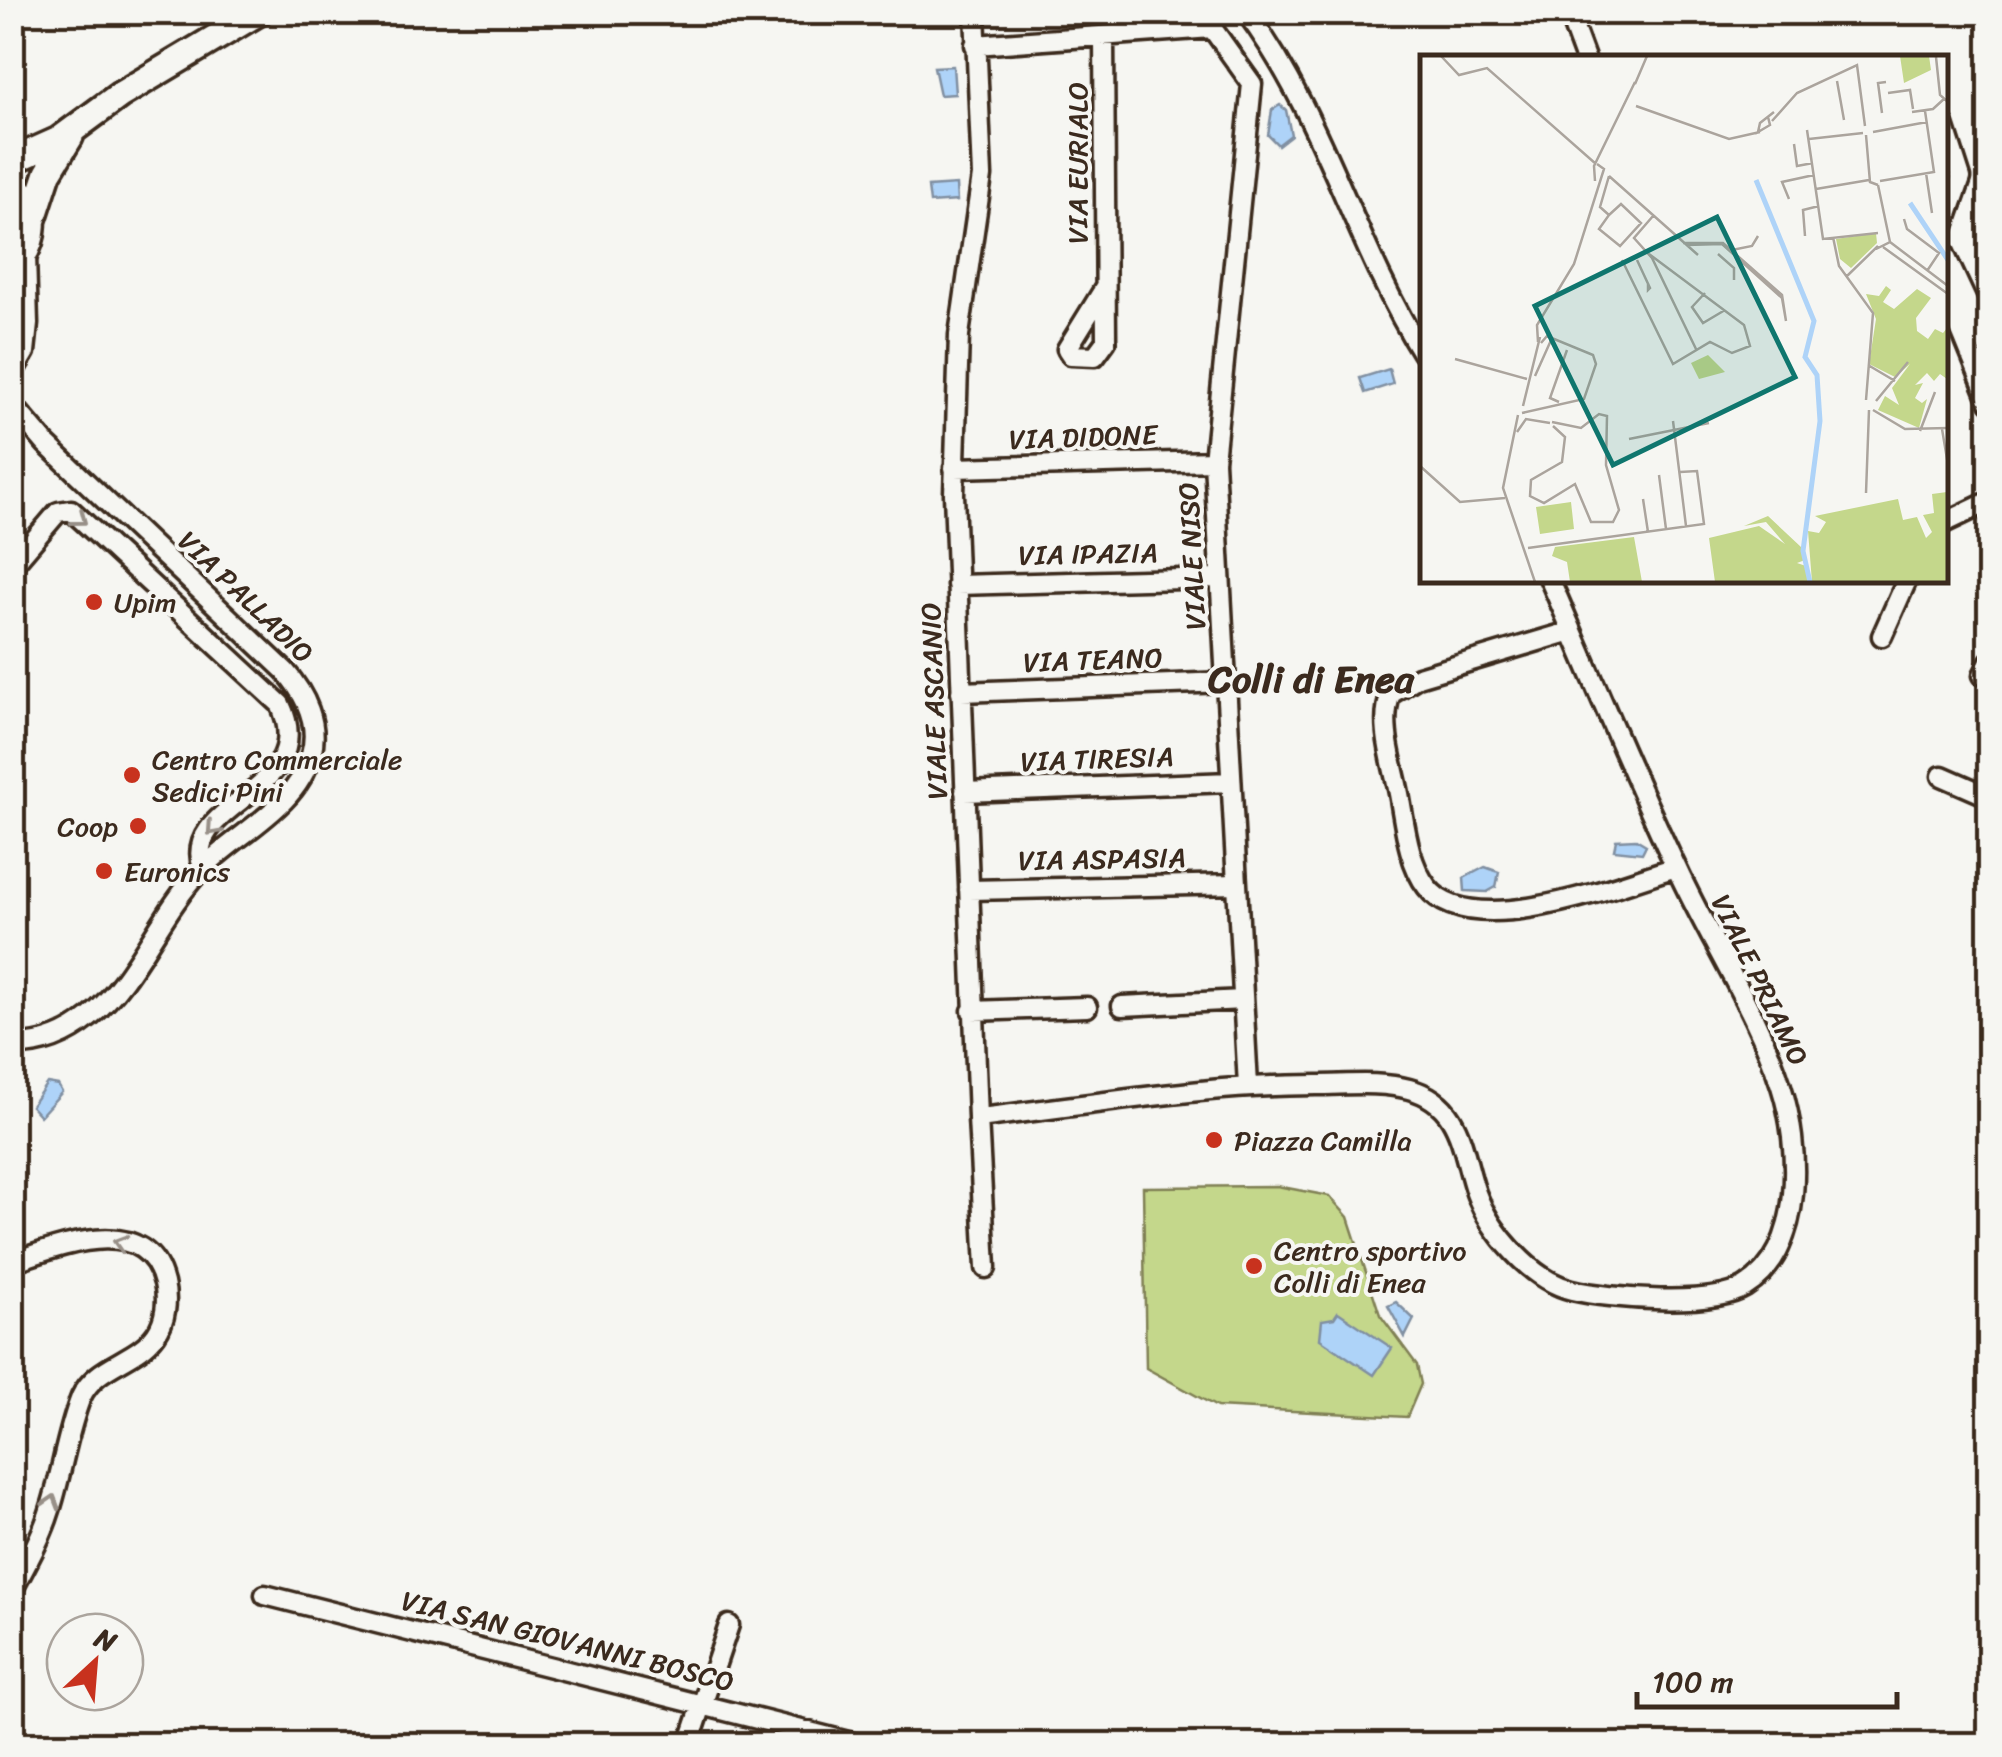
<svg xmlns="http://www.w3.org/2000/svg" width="2002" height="1757" font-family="Sriracha,sans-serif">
	<rect width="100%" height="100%" fill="#f6f6f2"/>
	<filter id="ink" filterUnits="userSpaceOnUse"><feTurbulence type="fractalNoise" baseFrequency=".01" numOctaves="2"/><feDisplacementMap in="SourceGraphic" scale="20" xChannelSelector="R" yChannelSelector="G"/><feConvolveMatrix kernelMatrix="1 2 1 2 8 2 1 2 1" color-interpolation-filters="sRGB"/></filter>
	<g filter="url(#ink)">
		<path fill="#c4d78b" stroke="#808054" stroke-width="2.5" d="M1277 1186 1329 1196 1348 1217 1380 1315 1417 1365 1421 1384 1407 1417 1217 1407 1146 1368 1143 1187Z"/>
		<path fill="#aed3f8" stroke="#808fa1" stroke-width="2.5" d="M953 66 955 94 940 95 934 67Z
			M1280 105 1286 110 1291 135 1278 145 1268 135 1272 110Z
			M956 185 957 201 930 203 928 187Z
			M1389 369 1393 384 1365 393 1360 378Z
			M1636 839 1646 845 1642 853 1614 850 1616 840Z
			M1485 867 1499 872 1496 887 1487 892 1465 891 1464 878Z
			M47 1083 58 1085 62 1092 40 1116 31 1106Z
			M1396 1302 1414 1319 1405 1337 1388 1306Z
			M1338 1312 1392 1348 1374 1375 1320 1339 1322 1320 1334 1318Z"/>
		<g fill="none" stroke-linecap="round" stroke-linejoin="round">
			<g stroke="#3b2a1e" stroke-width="25">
				<path id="street" d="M975 12 982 176 959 335 954 494 978 1118C1091 1105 1204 1085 1317 1085 1347 1085 1380 1081 1409 1089 1462 1103 1461 1149 1476 1193 1490 1232 1531 1280 1572 1290 1610 1299 1712 1307 1745 1287 1806 1249 1800 1145 1781 1086 1757 1011 1710 941 1677 869 1632 774 1592 676 1550 580
					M1217 12 1212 28 1252 84
					M1246 12C1324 116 1354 244 1422 353
					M1568 12 1585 58
					M975 45 1212 28
					M1944 125 1961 178 1944 226
					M1944 253 1990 352
					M1104 289 1067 349 1071 355 1095 356 1106 341 1104 37
					M1944 289 1990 402
					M12 307 28 324 26 255
					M12 374 25 352 28 324
					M12 404 46 444 285 671C305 694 320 724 311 755 297 808 236 833 201 870 159 914 137 978 90 1017 68 1035 41 1046 12 1045
					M954 468 1214 461
					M1944 523 1990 501
					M12 566 58 512 71 510 280 704C322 792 179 802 203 868
					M957 585 1220 578
					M1572 631 1418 677 1391 694C1378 724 1395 769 1400 799 1405 827 1409 864 1427 887 1470 944 1621 884 1676 867
					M1882 636 1907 580
					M1990 661 1983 675 1990 678
					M961 692 1226 682
					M1942 776 1990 797
					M965 792 1231 782
					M969 890 1237 884
					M1122 1006 1243 1000
					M972 1011 1087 1007
					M1248 1086 1214 461 1252 84
					M978 1118 986 1268
					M12 1262C58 1247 146 1210 164 1283 168 1300 166 1320 156 1334 136 1362 96 1364 81 1397 67 1432 62 1472 51 1507 42 1537 27 1563 12 1591
					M265 1595 857 1744
					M689 1744 729 1625"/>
			</g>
			<g stroke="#3b2a1e" stroke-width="32">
				<path id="secondary" d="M12 161 59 140 120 95 259 12
					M12 182C41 208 37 243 12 271
					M33 219 48 173 70 137"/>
			</g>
			<use href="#street" stroke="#f6f6f2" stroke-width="18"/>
			<use href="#secondary" stroke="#f6f6f2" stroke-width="25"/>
		</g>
		<defs><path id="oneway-chevron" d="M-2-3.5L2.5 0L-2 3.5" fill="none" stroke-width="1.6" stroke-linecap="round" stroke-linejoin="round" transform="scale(2.5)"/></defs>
		<g stroke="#989088">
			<use href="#oneway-chevron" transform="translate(80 519) rotate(37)"/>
			<use href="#oneway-chevron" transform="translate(213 829) rotate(132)"/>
			<use href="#oneway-chevron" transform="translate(120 1243) rotate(-163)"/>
			<use href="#oneway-chevron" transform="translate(52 1502) rotate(-73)"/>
		</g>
	</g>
	<g fill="#c8321e" stroke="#f6f6f2" stroke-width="4">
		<circle cx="94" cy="602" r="10"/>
		<circle cx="132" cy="775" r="10"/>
		<circle cx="138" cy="826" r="10"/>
		<circle cx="104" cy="871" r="10"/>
		<circle cx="1214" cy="1140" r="10"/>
		<circle cx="1254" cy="1266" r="10"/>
	</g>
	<g text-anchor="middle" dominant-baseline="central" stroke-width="8" stroke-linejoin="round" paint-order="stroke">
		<g font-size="28" fill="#3b2a1e" stroke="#f6f6f2">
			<text transform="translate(1077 163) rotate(-90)">VIA EURIALO</text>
			<text transform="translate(1083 437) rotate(-2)">VIA DIDONE</text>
			<text transform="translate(1088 554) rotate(-1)">VIA IPAZIA</text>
			<text transform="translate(1192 556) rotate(-93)">VIALE NISO</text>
			<text transform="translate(246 597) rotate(44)">VIA PALLADIO</text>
			<text transform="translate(1093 660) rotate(-2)">VIA TEANO</text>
			<text transform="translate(934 701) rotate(-92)">VIALE ASCANIO</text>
			<text transform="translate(1097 759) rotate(-2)">VIA TIRESIA</text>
			<text transform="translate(1102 859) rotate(-1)">VIA ASPASIA</text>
			<text transform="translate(1760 980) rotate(64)">VIALE PRIAMO</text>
			<text transform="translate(568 1641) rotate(14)">VIA SAN GIOVANNI BOSCO</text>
		</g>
		<g font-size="28" fill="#3b2a1e" stroke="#f6f6f2" text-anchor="start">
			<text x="114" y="602">Upim</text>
			<text x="152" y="759">Centro Commerciale<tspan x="152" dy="32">Sedici Pini</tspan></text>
			<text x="118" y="826" text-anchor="end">Coop</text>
			<text x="124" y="871">Euronics</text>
			<text x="1234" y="1140">Piazza Camilla</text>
			<text x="1274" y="1250">Centro sportivo<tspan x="1274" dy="32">Colli di Enea</tspan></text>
		</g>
		<g font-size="38" font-weight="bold" fill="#3b2a1e" stroke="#f6f6f2">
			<text x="1311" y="679">Colli di Enea</text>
		</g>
	</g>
	<g transform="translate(1420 55)">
		<rect width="528" height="528" fill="#f6f6f2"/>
		<path d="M466 231 471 235 463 247 474 254 497 234 511 243 496 263 497 276 508 284 515 274 523 278 527 273V324L520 319 514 326 507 318 495 330 503 328 495 343 502 348 507 344 499 373 458 355 465 341 479 350 472 333 490 309 475 322 449 309 456 264 446 239 459 241ZM527 437V527H392L388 476 399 478 406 467 395 461 478 444 483 465 497 462 506 483 512 477 503 460 514 458 512 439ZM348 461 381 492 385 505 377 508 386 511 388 527H295L289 483 339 471 365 489 346 467 324 471ZM214 482 222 527H150L147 507 132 501 135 492Z" fill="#c4d78b"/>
		<path d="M456 178 457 188 431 213 420 204 416 184Z" fill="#c4d78b"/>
		<path d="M480 1H509L511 15 484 28ZM288 300 305 317 279 324 271 308ZM151 447 154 474 120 479 116 452Z" fill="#c4d78b"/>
		<path fill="none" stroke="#aed3f8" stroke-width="5" d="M336 125 394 266 385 302 397 320 400 366 383 496 390 527M490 148 528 205"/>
		<path fill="none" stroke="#aba49d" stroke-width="2.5" d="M21 1 39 20 67 13 176 109M516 2 520 40 528 47M417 26 424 65M215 29 227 1M468 38 490 35 493 54M216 51 309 84 340 77M492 57 513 54 525 43M462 58 458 28 466 27M348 62 350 70 338 77 340 68 354 57M352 66 377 38 437 10 445 71M387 75 403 184 458 178M453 77 507 67M446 80 450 127 458 130M389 84 443 78M374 89 377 111 393 108M506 118 512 158M189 121 180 152 189 160 179 174 200 191 221 168 201 149 189 160M189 121 278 200M175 126 174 111 215 27M460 126 514 117 505 56M396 134 449 125M369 144 362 127 394 120M233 161 214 183 232 203 276 294M484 164 487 174 519 198 507 216M385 181 383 155 399 151M413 182 419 211 453 258 446 345M470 187 528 231M263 188H303L362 240 366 266 362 243 302 189 266 190M463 192 528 239M456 194 470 187 458 130M312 195 332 191 338 181M298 199 314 213V225M202 205 253 309 290 287 312 298 330 291 324 270 225 196M217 205 230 233 228 235V228M427 221 458 191M285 238 272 252 283 268 305 255M118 287 117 270 154 209 184 114 177 109M35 304 107 324M448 310 475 326M115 321 132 283M456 346 488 307M139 347 130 343 147 295M103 351 120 282M453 355 485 374 528 373M102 358 164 344 176 309 173 300 127 281 121 288M98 360 83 433 115 527M253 366 266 471M132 367 161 373 179 359 187 361 186 410 199 455 193 467H171L155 429 124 448 110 441 111 425 142 407 145 382 133 371M522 374 528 410M500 376 515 337M97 377 106 364 130 368M209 384 289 368M0 411 40 447 85 443M239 420 246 474M446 438 449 355M223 444 228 477M108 493 284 469 277 416 260 417"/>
		<path fill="#0f766e" fill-opacity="0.15" stroke="#0f766e" stroke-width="5" d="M297 162 375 322 193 410 115 251Z"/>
		<rect width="528" height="528" fill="none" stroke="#3b2a1e" stroke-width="5"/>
	</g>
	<rect width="2002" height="1757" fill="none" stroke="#f6f6f2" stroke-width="50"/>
	<rect x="25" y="25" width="1952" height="1707" fill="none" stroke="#3b2a1e" stroke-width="4" filter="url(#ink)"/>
	<g transform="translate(95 1662) rotate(26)"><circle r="48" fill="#f6f6f2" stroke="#aba49d" stroke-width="2.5"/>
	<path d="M0-8L18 38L0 25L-18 38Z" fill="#c8321e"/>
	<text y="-15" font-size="28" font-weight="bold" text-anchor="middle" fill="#3b2a1e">N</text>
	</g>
	<path d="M1637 1692v15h260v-15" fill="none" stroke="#3b2a1e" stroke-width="5"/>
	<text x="1652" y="1692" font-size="30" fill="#3b2a1e" stroke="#f6f6f2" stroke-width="8" paint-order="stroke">100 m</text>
</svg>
